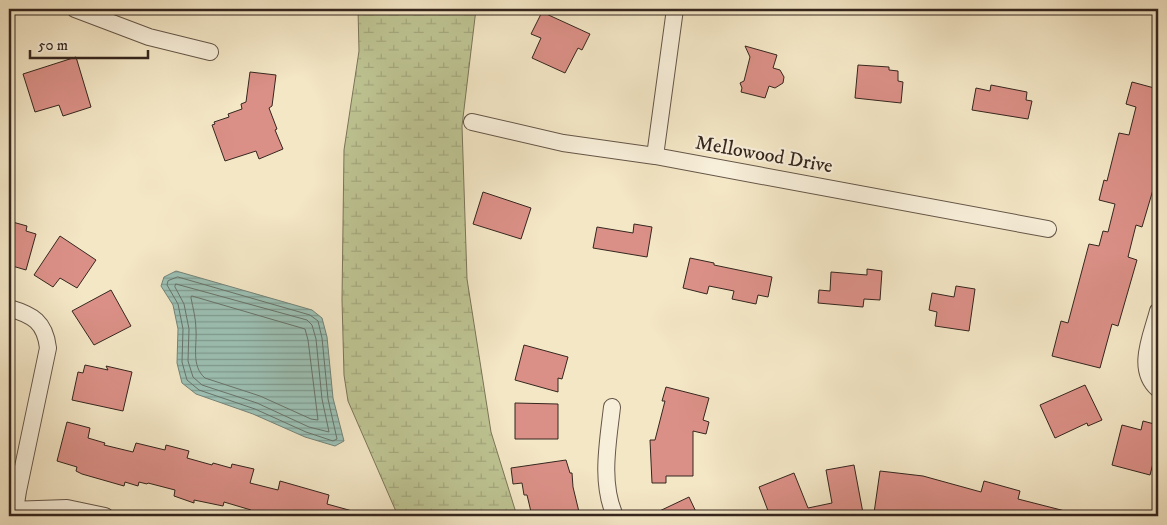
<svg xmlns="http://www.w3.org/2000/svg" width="1167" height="525" font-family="'IM FELL DW Pica',serif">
	<defs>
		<pattern id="wetland-marsh" width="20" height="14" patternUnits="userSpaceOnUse" patternTransform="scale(1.25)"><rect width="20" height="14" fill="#bec493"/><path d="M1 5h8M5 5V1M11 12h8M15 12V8" fill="none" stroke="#a4a87e"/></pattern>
		<pattern id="water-rules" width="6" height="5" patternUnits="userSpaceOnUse" patternTransform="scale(1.25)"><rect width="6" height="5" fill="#9cc0b4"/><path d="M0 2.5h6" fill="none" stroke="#809c92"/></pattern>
	</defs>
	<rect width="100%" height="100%" fill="#f4e7c6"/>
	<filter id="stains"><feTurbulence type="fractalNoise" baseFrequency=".004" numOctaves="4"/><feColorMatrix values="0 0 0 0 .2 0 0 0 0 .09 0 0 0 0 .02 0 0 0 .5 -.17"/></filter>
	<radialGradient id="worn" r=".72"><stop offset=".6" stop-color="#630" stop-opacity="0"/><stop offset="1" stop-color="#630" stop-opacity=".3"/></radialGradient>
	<path fill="url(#wetland-marsh)" stroke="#7a7558" d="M358 9H476L462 126 467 279 491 432 517 516H398L348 401 344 375 342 300 344 150 359 51Z"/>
	<path fill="url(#water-rules)" stroke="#738278" d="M176 271 312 310 322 318 327 337 333 398 344 441 335 446 305 437 253 414 196 394 182 383 177 363 178 329 173 305 161 286 164 277Z"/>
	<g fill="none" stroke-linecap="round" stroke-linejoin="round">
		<path stroke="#687369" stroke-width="1" d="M178 277 310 315 318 321 322 338 328 399 337 439 333 441 306 432 255 409 199 390 187 380 182 362 183 329 178 304 167 285 168 281Z
			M176 284 307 320 312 325 316 339 322 399 329 432 309 427 257 403 202 385 193 377 188 361 189 329 184 304 175 287Z
			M192 296 305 329 308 340 318 420 311 419 260 396 205 378C191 366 197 346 196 330 196 319 193 308 191 298Z"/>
	</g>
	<path fill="#db9087" stroke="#35261e" d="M542 12 590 34 582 50 578 48 565 73 532 58 541 38 531 34Z
		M745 46 777 55 773 68 780 70 784 77 783 83 775 88 769 86 765 98 741 92 742 88 740 83 744 81 750 57Z
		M76 57 91 107 63 116 59 105 35 112 23 74Z
		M858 65 889 67V70L898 71V81L903 82 901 103 855 98Z
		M250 72 276 75 272 106 269 108 277 129 275 130 283 149 259 159 256 151 225 161 212 125 215 124 214 122 229 117 228 114 242 109 241 104 246 102Z
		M1132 82 1158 89V184L1155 183 1142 227 1136 225 1128 257 1137 260 1118 326 1112 324 1100 368 1052 356 1061 321 1068 323 1089 244 1099 246 1103 231 1108 232 1115 204 1099 200 1104 180 1107 181 1119 133 1129 135 1136 107 1126 104Z
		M991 85 1027 92 1026 100 1032 101 1028 119 972 110 976 88 990 91Z
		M483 192 531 208 521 239 473 224Z
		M9 221 27 226 26 231 36 234 26 270 9 265Z
		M634 224 652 227 647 257 593 248 597 227 633 233Z
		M60 236 96 260 77 288 60 278 53 287 34 275Z
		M690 258 714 263V265L772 277 768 297 758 295 756 304 732 299 734 291 709 286 707 294 683 288Z
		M867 269 882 271 880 300 864 299 863 307 818 303 819 290 830 291 831 272 867 275Z
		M956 286 975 289 969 331 935 326 937 312 929 310 932 293 954 297Z
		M111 290 131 326 94 345 72 311Z
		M524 345 568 357 562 379 558 378V392L515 380Z
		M85 365 108 370 106 366 132 372 123 411 72 400 78 372 83 373Z
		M1085 385 1102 420 1088 426 1087 423 1055 438 1040 405Z
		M666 387 709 398 703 420 709 422 706 434 693 431V476H666V483H652L650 440H655L665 401H662Z
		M515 403 558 404V439H515Z
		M1143 421 1158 425V444L1150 475 1112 465 1122 425 1141 430Z
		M67 422 90 428 88 438 105 443 104 445 133 452 136 443 165 450 166 445 189 451 187 458 212 465 213 463 231 468 232 464 254 469 250 483 278 490 280 481 329 495 327 504 356 512V516H249L251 510 224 502 223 506 194 500V503L174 496 175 490 148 483 147 484 139 482 138 486 125 482 124 486 82 474 76 471 77 467 57 461Z
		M566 460 570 473H572L573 487 580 516H532L527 495H524L522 483 513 484 511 468Z
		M854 465 863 513 844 516H770L759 487 794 473 808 508 832 503 826 470Z
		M880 471 923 476 981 492 984 481 1020 491 1018 499 1069 512 1068 516H897L874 513Z
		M689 497 698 516H649Z"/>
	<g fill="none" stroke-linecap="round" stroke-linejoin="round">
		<g stroke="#655648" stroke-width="18">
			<path id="minor" d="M75 9 149 37 210 52
				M472 122 563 143 655 156 1048 229
				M655 156 675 9
				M9 308C33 315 45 322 48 348L18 491 15 510
				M1158 311C1152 335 1135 369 1158 389
				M612 407C608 443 600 482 615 516
				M9 510 67 508 105 516"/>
		</g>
		<use href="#minor" stroke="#f8efda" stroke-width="16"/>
	</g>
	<g text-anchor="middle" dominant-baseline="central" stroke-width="4.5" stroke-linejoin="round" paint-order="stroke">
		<g font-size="20" fill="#35261e" stroke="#f8efda">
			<text transform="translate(764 155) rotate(10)">Mellowood Drive</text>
		</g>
	</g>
	<rect width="1167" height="525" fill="none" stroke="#f4e7c6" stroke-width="30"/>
	<rect x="10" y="10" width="1147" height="505" fill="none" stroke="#35261e" stroke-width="2.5"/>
	<rect x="15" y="15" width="1137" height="495" fill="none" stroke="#35261e"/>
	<path d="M30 50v8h118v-8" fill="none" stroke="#35261e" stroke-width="2.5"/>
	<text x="38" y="50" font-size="15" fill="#35261e" stroke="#f8efda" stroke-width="4" paint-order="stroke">50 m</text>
	<rect width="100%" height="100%" filter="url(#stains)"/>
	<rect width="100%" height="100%" fill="url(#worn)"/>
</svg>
